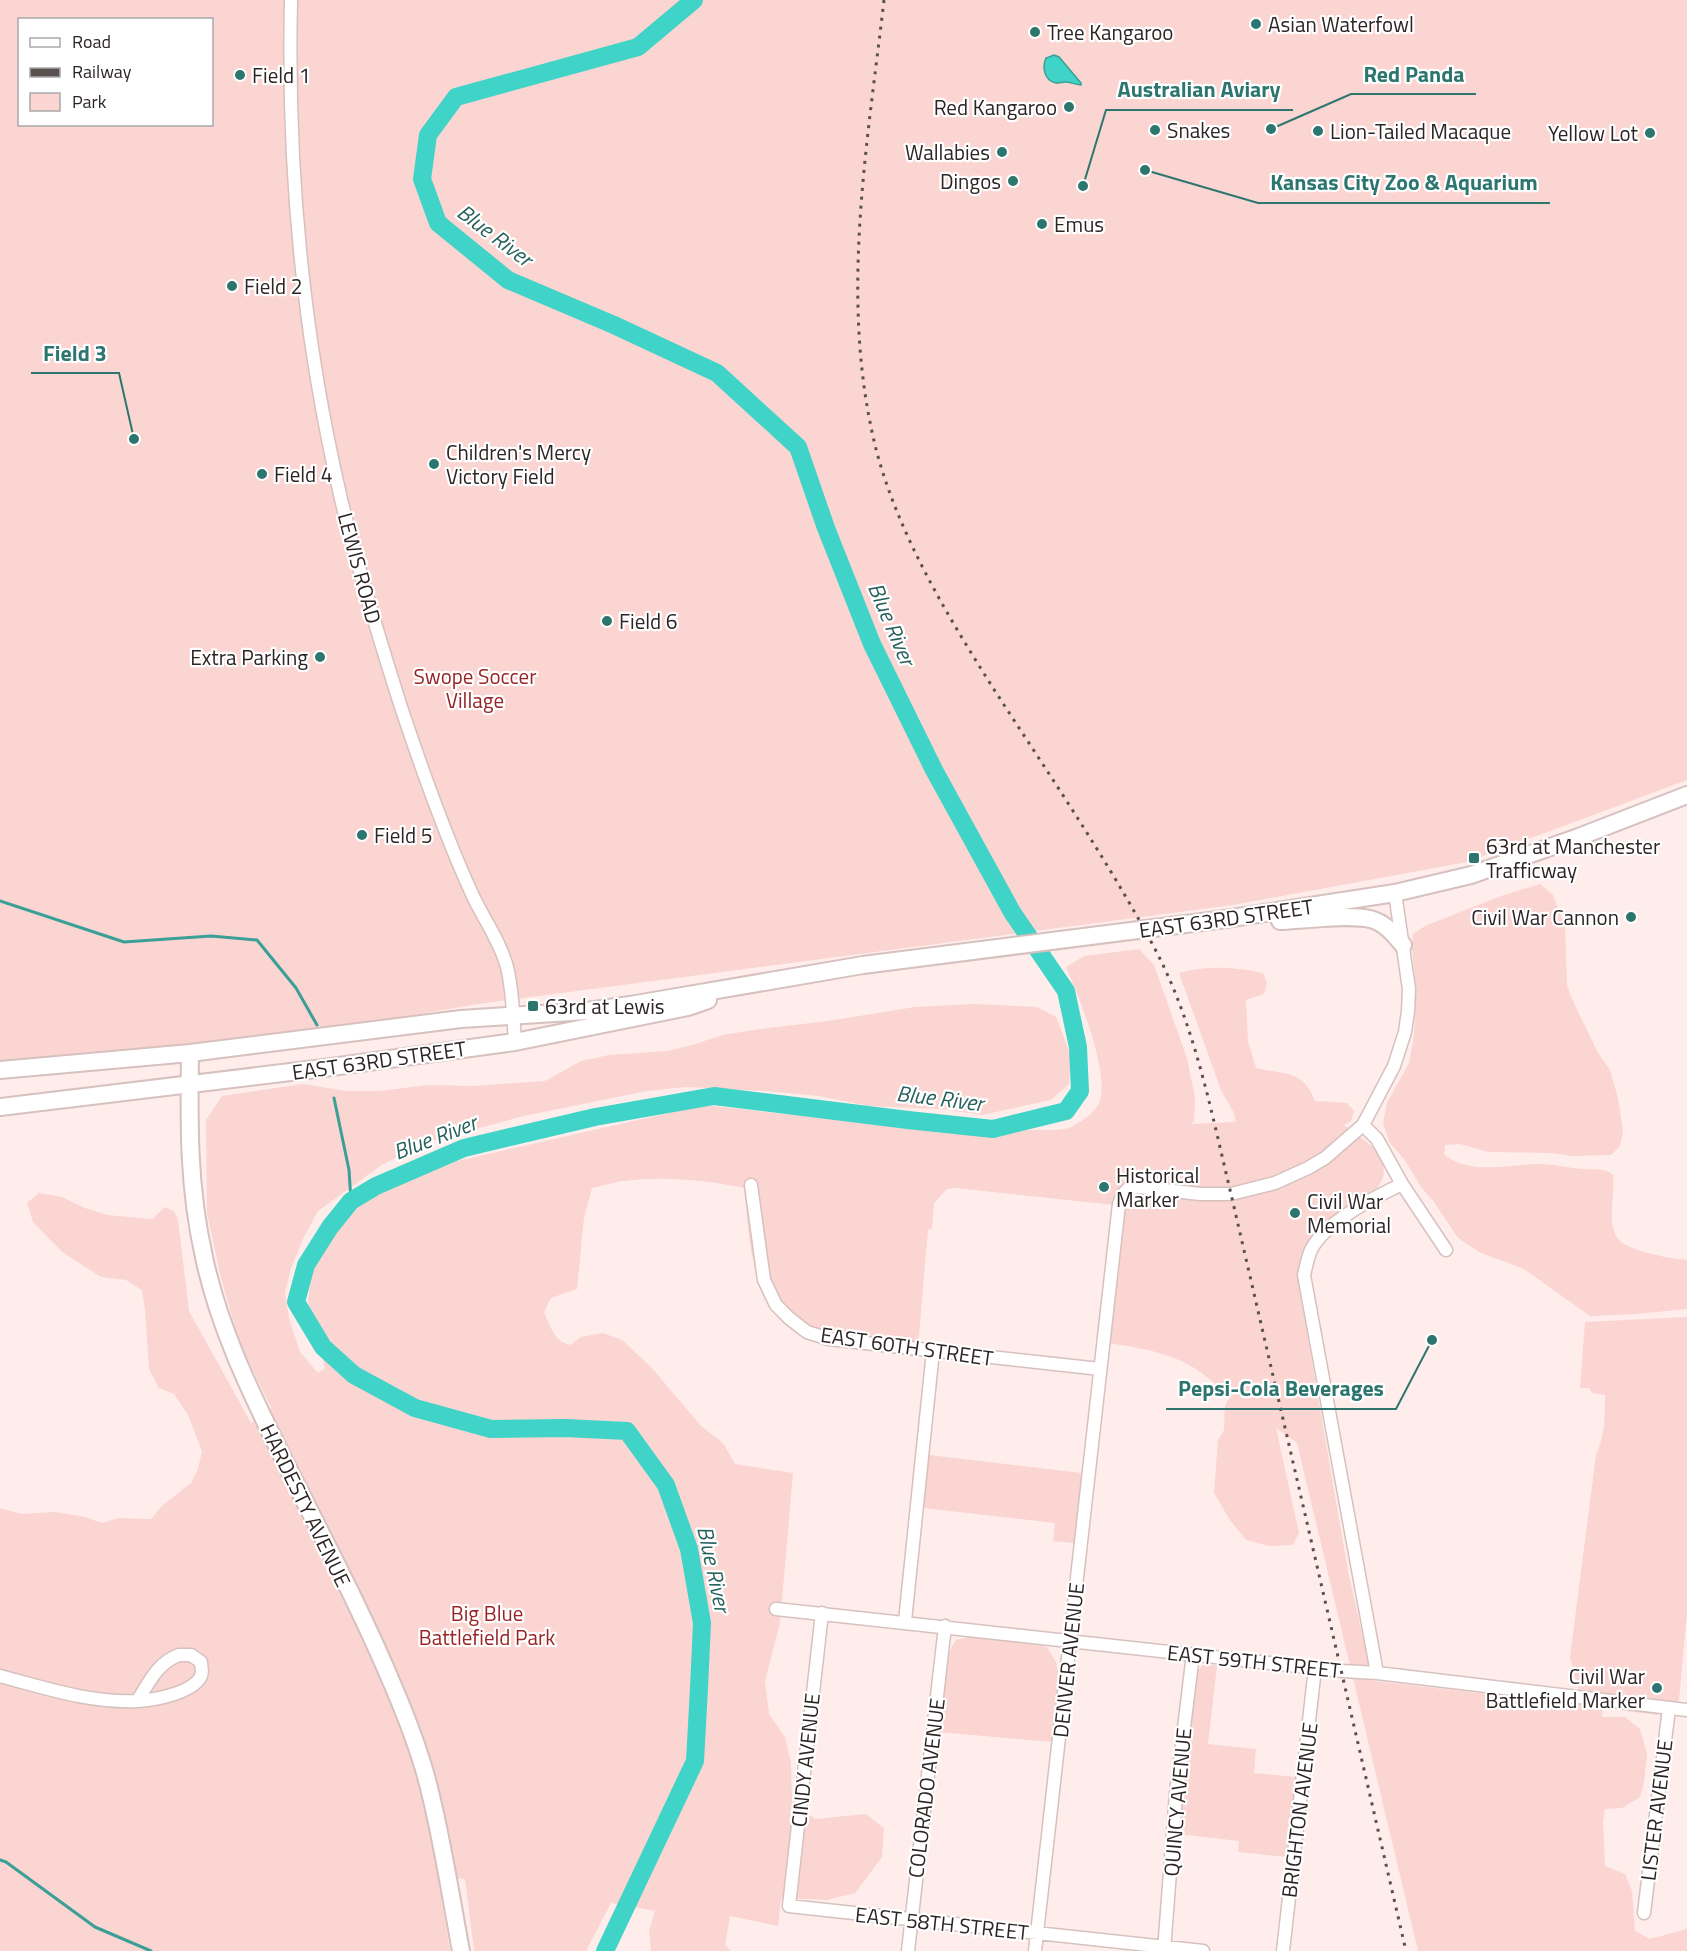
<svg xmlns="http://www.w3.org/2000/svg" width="1687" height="1951" font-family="'Titillium Web',sans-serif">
	<rect width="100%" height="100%" fill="#ffedeb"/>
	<path fill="#fad5d1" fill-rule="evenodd" d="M0 0H1687V780L1467 862 1233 905 478 1004 190 1053 0 1070ZM20 20H212V124H20Z
		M1540 884 1553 895 1565 926 1567 985 1572 999 1598 1053 1610 1070 1618 1098 1623 1131 1620 1146 1611 1155 1572 1156 1551 1153 1488 1152 1460 1144 1445 1145 1444 1154C1467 1176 1512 1164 1540 1164 1554 1164 1568 1168 1582 1169 1594 1170 1604 1167 1613 1175 1615 1191 1611 1202 1612 1218 1612 1226 1614 1234 1619 1240 1629 1251 1672 1259 1687 1260V1309L1636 1314 1590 1316 1524 1269 1479 1252 1458 1238 1434 1202 1421 1187 1404 1159 1390 1143 1383 1123 1387 1103 1409 1063 1414 1036 1416 991 1412 947 1413 934 1425 926 1501 896Z
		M1139 949 1154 965 1187 1058 1195 1098 1194 1121 1191 1124 1236 1122 1233 1111 1221 1090 1179 973C1206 965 1236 967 1263 973L1267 983 1264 994 1246 1000 1248 1041 1256 1068C1284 1075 1303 1069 1315 1101L1347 1103 1354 1111 1351 1121 1344 1125C1353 1132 1370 1143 1377 1152 1406 1192 1336 1212 1315 1234 1301 1248 1299 1267 1299 1286L1348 1571 1369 1665 1374 1681 1583 1705 1584 1690 1579 1689 1575 1678 1570 1657 1596 1455C1605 1435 1605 1417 1605 1395L1592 1393 1589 1388H1580L1585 1322 1687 1317V1613L1679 1700 1657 1715 1603 1708 1602 1717H1625L1640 1729 1647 1754 1644 1782 1640 1797 1622 1808 1605 1809 1603 1821 1605 1866 1625 1874 1632 1891 1635 1931 1650 1939 1687 1929V1951H1418L1297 1443 1276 1428 1299 1533 1293 1545 1269 1546 1246 1540 1230 1520 1214 1493 1218 1440 1224 1430 1225 1405 1229 1399C1194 1357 1160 1351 1108 1343L1124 1206 956 1188 947 1189 934 1203 932 1228 928 1230 917 1357C896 1354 874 1351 853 1349 843 1347 831 1347 821 1344 750 1324 751 1249 744 1188 706 1180 663 1176 624 1181 613 1182 603 1186 592 1188L584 1218 577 1289 551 1298 544 1312C550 1326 554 1341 570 1345L581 1337 603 1333 622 1340 651 1367 701 1426 723 1443 735 1464 793 1473 780 1623 765 1681 769 1714 785 1737 791 1763 792 1803 815 1819 866 1814 884 1828 882 1857 855 1893 827 1900 781 1898 778 1926 730 1916 725 1945 731 1951H651L649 1931 655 1911 611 1903 586 1951H474L465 1879 438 1877 450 1951H0V1508L22 1514 55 1512 85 1517 102 1523 118 1518 151 1519 162 1506 191 1483 198 1469 202 1451 188 1415 174 1394 159 1388 149 1369 145 1310 142 1290 126 1280 101 1277 62 1252 33 1222 27 1203 39 1193 62 1197 85 1208 107 1215 152 1219 165 1207 174 1211 178 1220 189 1311 251 1423 271 1408 239 1341 221 1278 207 1213 206 1120 222 1096 303 1084 346 1091H379L429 1085 472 1086 545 1081 581 1061 609 1055 668 1051 692 1045 723 1035 760 1029 828 1021 915 1007 972 1004 1037 1007 1056 1017 1071 1056 1069 1084 1051 1100 982 1115 940 1109 870 1106 818 1096 766 1091 686 1087 647 1091 524 1116 423 1143 380 1166 318 1211 303 1239 291 1268 285 1293 289 1318 300 1352 318 1373 325 1368 308 1301 317 1238 341 1209 457 1161 704 1105 783 1114 1032 1130C1045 1129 1062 1132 1073 1126 1081 1122 1094 1113 1098 1105 1113 1078 1078 995 1066 967L1084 956Z
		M929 1455 1082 1473 1074 1543 1053 1541 1055 1523 923 1508Z
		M969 1637 1027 1641 1047 1647 1056 1662 1059 1677 1052 1742 938 1732C941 1702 939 1665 956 1640Z
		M1205 1664 1217 1666 1208 1744 1256 1749 1254 1773 1296 1777 1287 1857 1238 1852 1239 1841 1177 1834 1194 1677 1200 1668Z"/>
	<path fill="#40d3c8" stroke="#3a9f97" stroke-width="1.5" d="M1054 55 1059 57 1081 83V85C1076 85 1072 82 1066 82 1063 82 1059 83 1056 83 1044 81 1042 67 1046 58Z"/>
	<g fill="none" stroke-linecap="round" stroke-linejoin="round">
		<path stroke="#3a9f97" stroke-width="3" d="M0 901 124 942 211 936 257 940 296 988 317 1025
			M334 1098 349 1170 351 1201
			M0 1860 6 1862 95 1927 151 1951"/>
		<path stroke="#40d3c8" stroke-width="18" d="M605 1951 695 1761 699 1688 702 1623 689 1549 666 1485 627 1431 565 1428 491 1429 415 1408 354 1375 323 1347 296 1302 306 1265 330 1227 351 1201 376 1186 464 1148 595 1117 714 1096 908 1120 993 1129 1066 1111 1080 1091 1078 1047 1066 991 1012 912 934 770 872 644 826 528 798 447 717 373 614 325 508 280 438 223 422 179 428 135 456 97 638 47 694 0"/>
		<g stroke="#d6c1bf" stroke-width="15">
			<path id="minor" d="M291 0C287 167 303 337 341 499 358 569 379 638 401 707 422 770 444 833 472 894 483 918 500 941 507 967 513 991 513 1017 515 1042
				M1363 1125 1377 1139 1402 1184C1374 1198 1328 1220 1312 1248 1308 1255 1306 1267 1304 1275L1377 1673
				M1402 1184 1446 1250
				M751 1185 764 1280 776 1305 789 1318 807 1332 829 1339 1100 1369
				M776 1609 1343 1671 1377 1673 1687 1710
				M822 1613 789 1906 1203 1951
				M905 1621 933 1351
				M179 1655H191L201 1662C201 1667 203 1671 201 1676 193 1693 155 1700 137 1701 149 1683 157 1663 179 1655Z
				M0 1676C45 1688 90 1703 137 1701
				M1644 1913 1669 1708
				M908 1951 945 1626
				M1035 1951 1119 1204 1123 1194 1128 1189 1139 1187 1200 1194H1231L1275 1183 1308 1168 1325 1158 1363 1125 1394 1066 1405 1032 1408 1011 1409 989 1395 893
				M1164 1951 1176 1793 1193 1654
				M1283 1951 1315 1668"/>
		</g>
		<g stroke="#d6c1bf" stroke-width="20">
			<path id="major" d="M1225 919 1395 893 1471 875 1576 838 1687 795
				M1280 921C1304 920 1347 914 1370 919 1384 922 1394 934 1403 945
				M190 1053C189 1124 188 1186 204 1257 218 1324 248 1387 278 1448 317 1527 360 1606 394 1688 408 1721 422 1757 430 1792 443 1844 451 1898 461 1951
				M0 1070 190 1053 461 1019 587 1011 630 1005 863 965
				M0 1107 324 1068 515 1042 688 1007 708 1000"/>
		</g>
		<use href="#minor" stroke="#fff" stroke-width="12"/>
		<use href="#major" stroke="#fff" stroke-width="16"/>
		<path stroke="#5a5050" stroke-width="3" stroke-dasharray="3 6" stroke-linecap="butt" d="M884 0C867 148 839 301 876 449 898 534 948 617 995 691 1050 776 1107 859 1155 949 1195 1025 1211 1111 1231 1194L1406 1951"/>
		<g stroke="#d6c1bf" stroke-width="20" stroke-linecap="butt">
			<path id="major-bridge" d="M863 965 1225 919"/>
		</g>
		<use href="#major-bridge" stroke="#fff" stroke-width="16"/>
	</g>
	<g fill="#2d756f" stroke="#fff" stroke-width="2">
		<circle cx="1256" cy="24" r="6"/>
		<circle cx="1035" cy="32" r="6"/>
		<circle cx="240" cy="75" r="6"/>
		<circle cx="1069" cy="107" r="6"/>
		<circle cx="1155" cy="130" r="6"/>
		<circle cx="1318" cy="131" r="6"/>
		<circle cx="1650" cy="133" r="6"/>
		<circle cx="1002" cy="152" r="6"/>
		<circle cx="1013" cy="181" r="6"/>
		<circle cx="1042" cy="224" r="6"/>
		<circle cx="232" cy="286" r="6"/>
		<circle cx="434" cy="464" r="6"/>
		<circle cx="262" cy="474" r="6"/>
		<circle cx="607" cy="621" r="6"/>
		<circle cx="320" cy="657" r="6"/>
		<circle cx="362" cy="835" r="6"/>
		<rect x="1468" y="852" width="12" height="12" rx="3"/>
		<circle cx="1631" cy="917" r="6"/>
		<rect x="527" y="1000" width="12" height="12" rx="3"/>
		<circle cx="1104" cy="1187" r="6"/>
		<circle cx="1295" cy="1213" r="6"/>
		<circle cx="1657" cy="1688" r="6"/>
	</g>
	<g text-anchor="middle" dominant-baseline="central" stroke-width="4.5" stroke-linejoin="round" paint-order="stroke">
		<g font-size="21" fill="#2d2525" stroke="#fff" text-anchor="start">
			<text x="1268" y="24">Asian Waterfowl</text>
			<text x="1047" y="32">Tree Kangaroo</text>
			<text x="252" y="75">Field 1</text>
			<text x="1057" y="107" text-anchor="end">Red Kangaroo</text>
			<text x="1167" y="130">Snakes</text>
			<text x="1330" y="131">Lion-Tailed Macaque</text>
			<text x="1638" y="133" text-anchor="end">Yellow Lot</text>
			<text x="990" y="152" text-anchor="end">Wallabies</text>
			<text x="1001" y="181" text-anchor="end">Dingos</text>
			<text x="1054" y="224">Emus</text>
			<text x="244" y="286">Field 2</text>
			<text x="446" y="452">Children's Mercy<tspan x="446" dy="24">Victory Field</tspan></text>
			<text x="274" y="474">Field 4</text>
			<text x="619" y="621">Field 6</text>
			<text x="308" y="657" text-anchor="end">Extra Parking</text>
			<text x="374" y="835">Field 5</text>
			<text x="1486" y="846">63rd at Manchester<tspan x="1486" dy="24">Trafficway</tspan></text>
			<text x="1619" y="917" text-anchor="end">Civil War Cannon</text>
			<text x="545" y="1006">63rd at Lewis</text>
			<text x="1116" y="1175">Historical<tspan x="1116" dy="24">Marker</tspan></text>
			<text x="1307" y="1201">Civil War<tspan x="1307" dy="24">Memorial</tspan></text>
			<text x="1645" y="1676" text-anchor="end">Civil War<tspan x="1645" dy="24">Battlefield Marker</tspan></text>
		</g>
		<g font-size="21" fill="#2d2525" stroke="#fff">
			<text transform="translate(360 568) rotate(75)">LEWIS ROAD</text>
			<text transform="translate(1226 918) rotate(-8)">EAST 63RD STREET</text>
			<text transform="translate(379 1060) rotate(-8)">EAST 63RD STREET</text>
			<text transform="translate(907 1346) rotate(8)">EAST 60TH STREET</text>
			<text transform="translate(306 1505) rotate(64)">HARDESTY AVENUE</text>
			<text transform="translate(1068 1660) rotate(-84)">DENVER AVENUE</text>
			<text transform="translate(1254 1661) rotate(6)">EAST 59TH STREET</text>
			<text transform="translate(805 1760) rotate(-84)">CINDY AVENUE</text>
			<text transform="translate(926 1788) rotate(-83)">COLORADO AVENUE</text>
			<text transform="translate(1177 1802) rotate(-85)">QUINCY AVENUE</text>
			<text transform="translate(1299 1810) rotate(-83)">BRIGHTON AVENUE</text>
			<text transform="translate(1656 1810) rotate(-83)">LISTER AVENUE</text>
			<text transform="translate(942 1923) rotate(6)">EAST 58TH STREET</text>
		</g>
		<g font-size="21" fill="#982425" stroke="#fff">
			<text x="475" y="676">Swope Soccer<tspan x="475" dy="24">Village</tspan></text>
			<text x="487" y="1613">Big Blue<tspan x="487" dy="24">Battlefield Park</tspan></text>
		</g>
		<g font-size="22" font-style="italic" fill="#27615c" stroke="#fff">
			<text transform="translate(495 235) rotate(37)">Blue River</text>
			<text transform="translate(892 624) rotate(67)">Blue River</text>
			<text transform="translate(940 1098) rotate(7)">Blue River</text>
			<text transform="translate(435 1137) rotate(-21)">Blue River</text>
			<text transform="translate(714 1569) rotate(78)">Blue River</text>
		</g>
	</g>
	<path fill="none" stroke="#2d756f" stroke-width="2" d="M1271 129L1351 94H1476M1083 186L1106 110H1293M1145 170L1258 203H1550M134 439L119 373H31M1432 1340L1396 1409H1166"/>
	<g fill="#2d756f" stroke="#fff" stroke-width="2">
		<circle cx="1271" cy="129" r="6"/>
		<circle cx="1083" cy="186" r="6"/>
		<circle cx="1145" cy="170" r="6"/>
		<circle cx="134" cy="439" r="6"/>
		<circle cx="1432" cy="1340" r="6"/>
	</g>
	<g font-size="22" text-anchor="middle" font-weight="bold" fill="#2d756f" stroke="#fff" stroke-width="4.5" stroke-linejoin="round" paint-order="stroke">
		<text x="1414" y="82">Red Panda</text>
		<text x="1199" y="97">Australian Aviary</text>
		<text x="1404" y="190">Kansas City Zoo &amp; Aquarium</text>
		<text x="75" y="361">Field 3</text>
		<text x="1281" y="1396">Pepsi-Cola Beverages</text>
	</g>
	<rect x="18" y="18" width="195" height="108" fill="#ffffff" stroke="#aba8a8" stroke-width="1.5"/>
	<rect x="30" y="38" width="30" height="9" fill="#ffffff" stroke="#aba8a8" stroke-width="1.5"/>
	<text x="72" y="48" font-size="18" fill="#2d2525">Road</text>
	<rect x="30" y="68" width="30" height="9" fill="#5a5050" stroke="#aba8a8" stroke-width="1.5"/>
	<text x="72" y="78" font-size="18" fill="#2d2525">Railway</text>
	<rect x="30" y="93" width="30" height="18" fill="#fad5d1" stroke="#aba8a8" stroke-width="1.5"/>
	<text x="72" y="108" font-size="18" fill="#2d2525">Park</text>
</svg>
